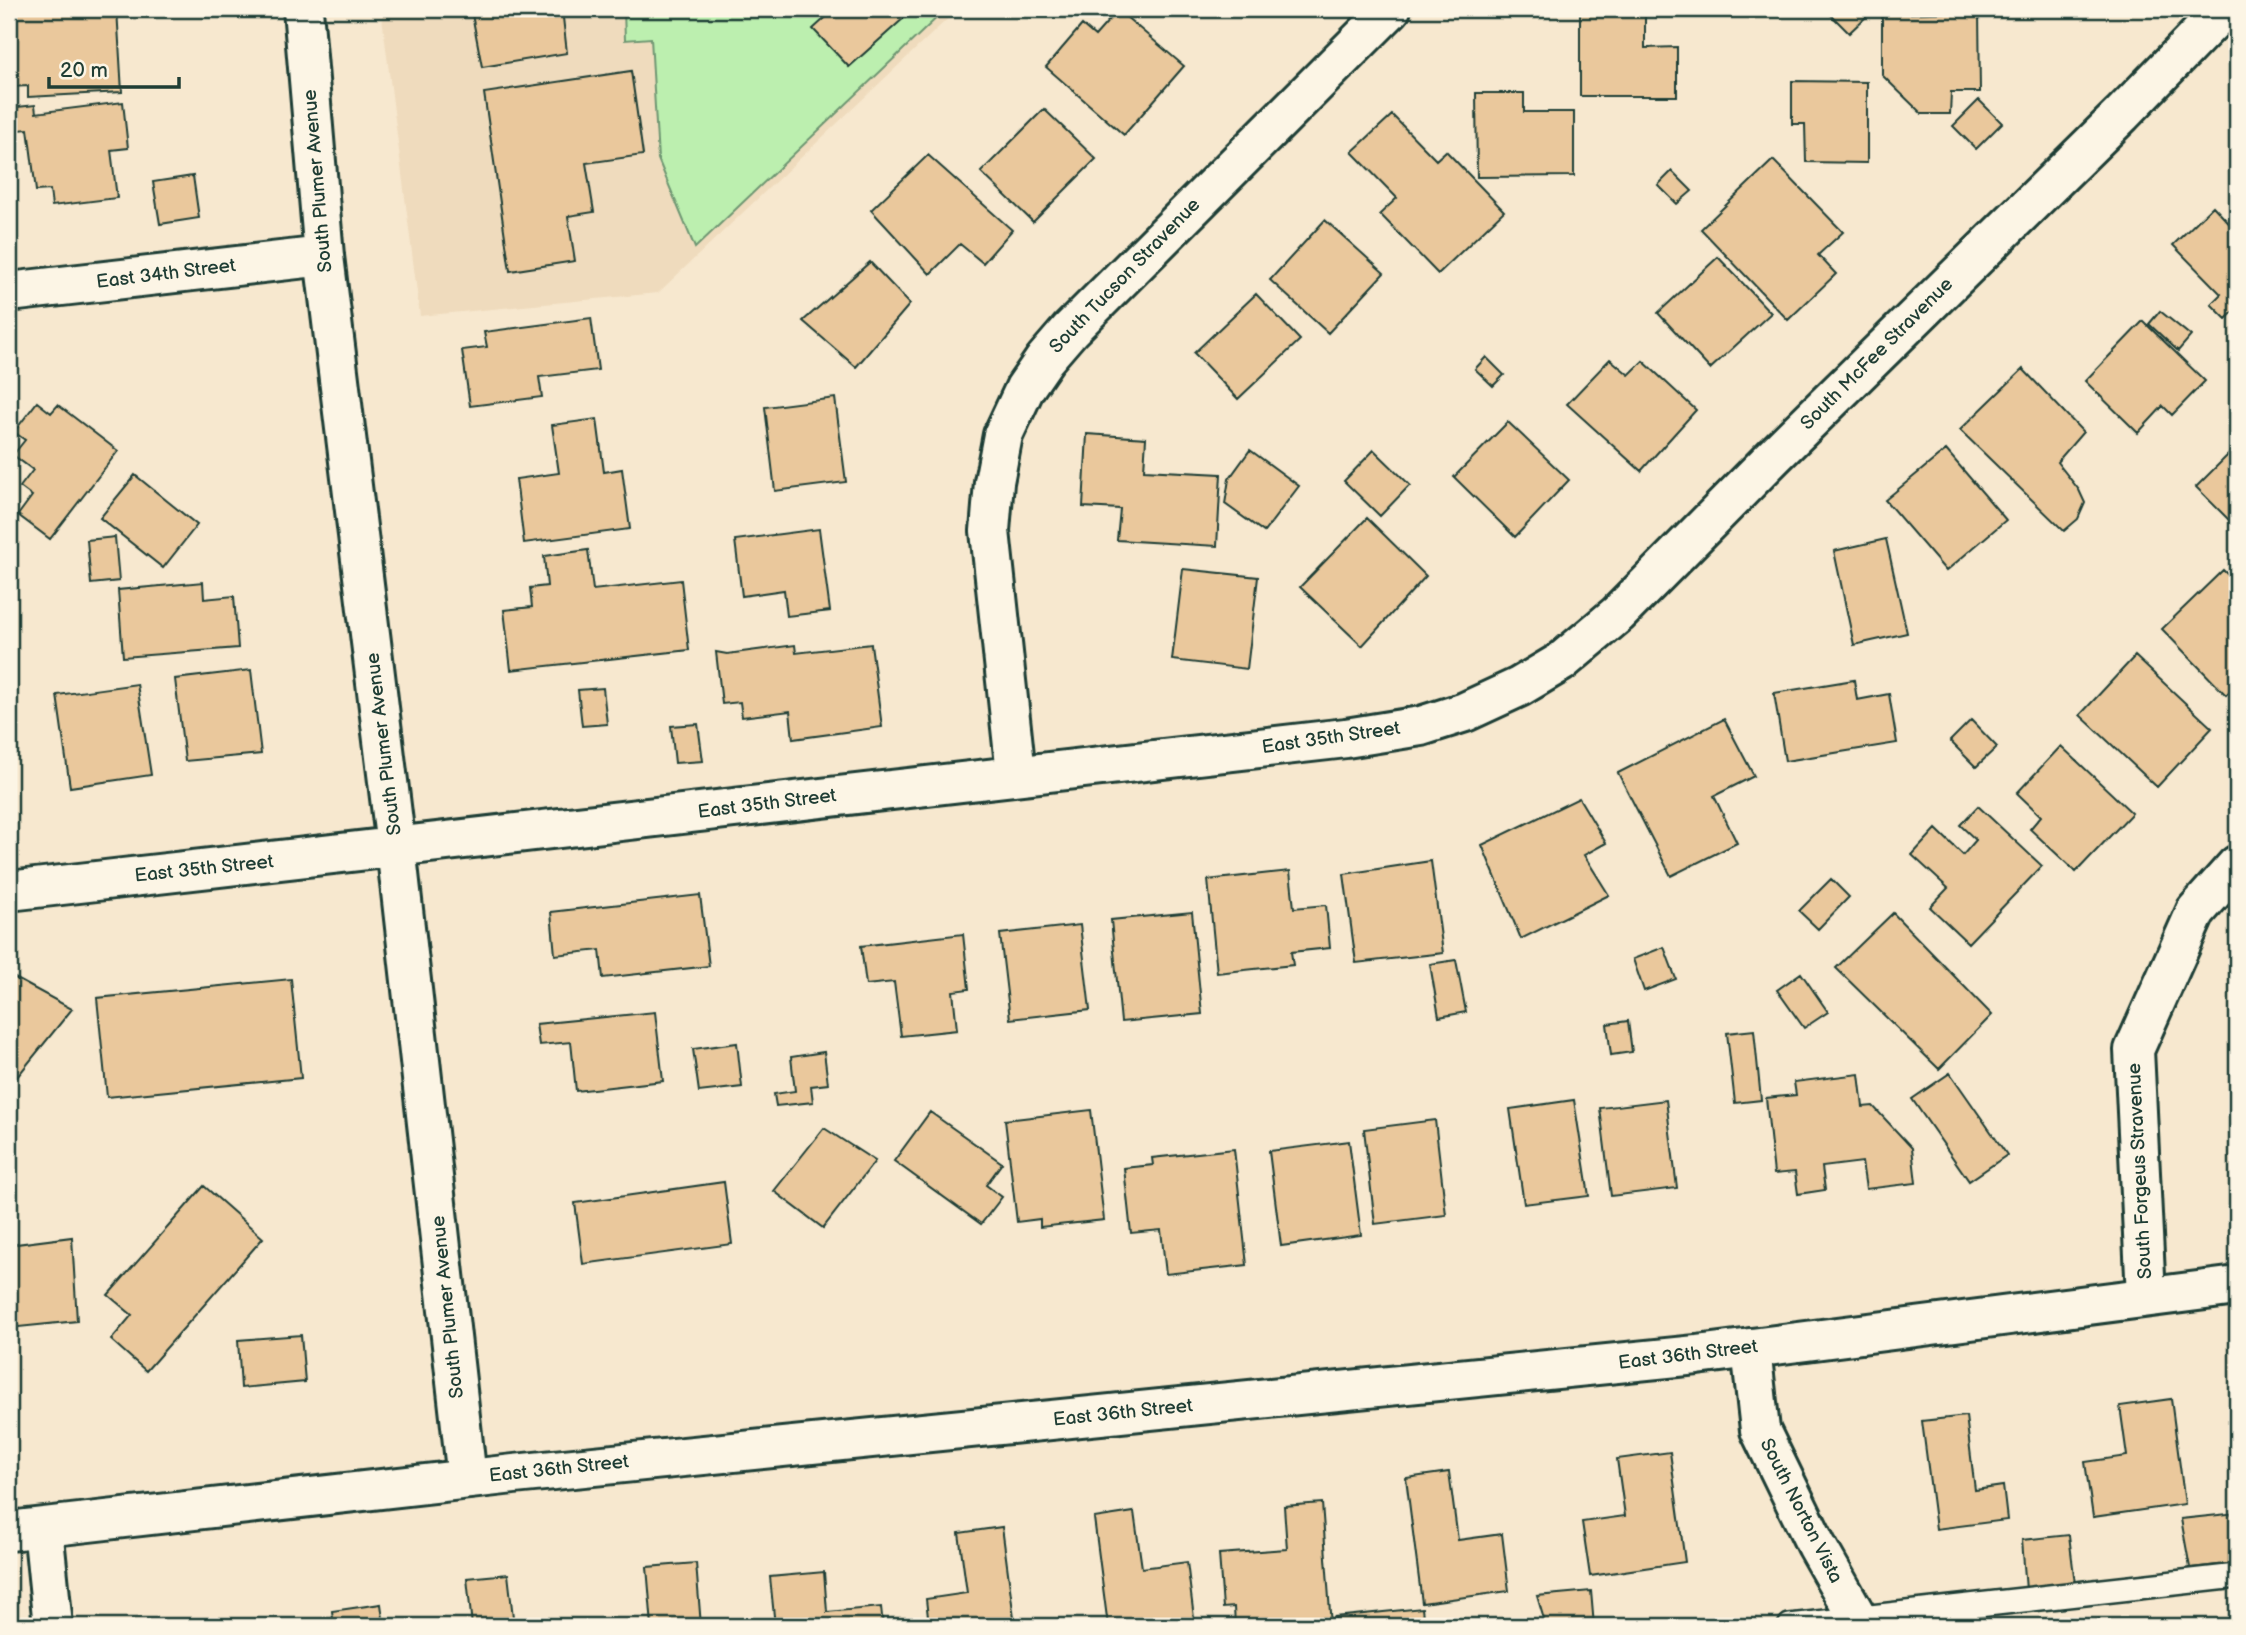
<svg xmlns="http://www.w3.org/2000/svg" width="2246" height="1635" font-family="'Balsamiq Sans',sans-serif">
	<rect width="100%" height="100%" fill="#f7e8cf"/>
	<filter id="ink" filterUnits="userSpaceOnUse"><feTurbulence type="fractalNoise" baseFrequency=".0143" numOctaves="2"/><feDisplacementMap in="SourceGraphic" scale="14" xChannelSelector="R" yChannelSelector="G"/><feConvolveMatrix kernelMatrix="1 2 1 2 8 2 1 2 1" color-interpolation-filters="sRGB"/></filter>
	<g filter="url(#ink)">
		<path fill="#efdbbd" d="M381 9H958L658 293 420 316Z"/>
		<path fill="#bcefaf" stroke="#6e9672" stroke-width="2" d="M624 9H946L695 248 658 159 651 38 625 40Z"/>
		<path fill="#eac89c" stroke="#1f3d34" stroke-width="2" d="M9 9H117L122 92 28 97V86L10 87Z
			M471 9H562L567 53 482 67Z
			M835 9H914L849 67 813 29Z
			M1830 9H1862L1868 15 1849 33 1827 11Z
			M1118 10 1184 66 1124 135 1046 67 1082 25 1095 36Z
			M1979 12 1980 92H1951L1950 114H1922L1882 75V14Z
			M1580 13H1645V48L1677 47V96H1580Z
			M631 71 643 155 586 163 594 212 568 216 575 261 510 271 484 93Z
			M1792 81 1867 82V163L1806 162 1805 124H1792Z
			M1476 93H1524V112H1574V176L1477 177Z
			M1979 100 2002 123 1976 149 1953 126Z
			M123 102 128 148 111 150 117 198 52 206 50 190 36 191 28 129 9 131V108L35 105 36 113Z
			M1044 109 1096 159 1033 222 981 172Z
			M1392 115 1436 160 1446 151 1504 211 1438 274 1380 214 1397 198 1352 152Z
			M928 155 1012 230 983 263 960 244 930 274 871 210Z
			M1773 160 1843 232 1818 255 1836 274 1788 320 1701 229Z
			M1672 171 1692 191 1677 204 1658 185Z
			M193 176 199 218 160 224 153 182Z
			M2213 206 2237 232V308L2226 319 2211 304 2221 294 2173 245Z
			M1325 220 1384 273 1328 333 1270 280Z
			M1718 257 1771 313 1710 369 1658 313Z
			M870 262 910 304 856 367 803 321Z
			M1256 294 1300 340 1238 399 1194 353Z
			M2160 311 2191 336 2178 351 2149 324Z
			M591 318 598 370 539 377 542 397 470 406 462 350 487 347 484 332Z
			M2143 321 2205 381 2172 415 2163 406 2138 433 2085 381Z
			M1486 357 1504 375 1493 386 1475 369Z
			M1610 359 1629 375 1643 361 1696 410 1641 471 1567 404Z
			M2023 369 2083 432 2057 462 2079 490 2085 503 2078 519 2064 531 1960 430Z
			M835 398 846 482 775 491 765 407Z
			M37 402 51 413 58 405 118 451 50 539 18 515 32 496 20 487 33 470 13 455 25 440 14 432Z
			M597 419 604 472 622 469 630 529 524 543 516 479 559 473 552 425Z
			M1508 422 1569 480 1515 537 1454 477Z
			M1087 434 1146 438 1144 470 1221 474 1217 546 1117 540 1120 509 1083 507Z
			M1250 450 1299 486 1264 532 1225 504 1229 479Z
			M1374 450 1410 485 1380 516 1344 481Z
			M1946 450 2006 520 1946 571 1885 500Z
			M2230 453 2237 461V518L2232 523 2196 487Z
			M135 475 197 525 163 568 100 518Z
			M1367 518 1426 576 1362 646 1300 587Z
			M819 529 830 611 787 616 784 590 742 596 735 540Z
			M115 537 119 581 91 584 87 540Z
			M1886 539 1907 633 1854 645 1834 551Z
			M588 550 593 590 681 580 689 650 511 670 504 610 532 607 530 588 547 586 544 556Z
			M1183 569 1258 577 1247 669 1172 660Z
			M2223 570 2237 584V604L2231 610 2237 617V684L2226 695 2162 629Z
			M203 582 204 599 234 596 238 648 123 657 118 590Z
			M871 644 882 727 793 739 790 711 742 717 740 702 722 704 716 652 727 654 795 645 796 653Z
			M2135 656 2212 728 2157 787 2080 715Z
			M251 670 261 754 185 761 175 679Z
			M1854 680 1857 700 1889 694 1897 743 1785 761 1774 693Z
			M137 684 151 775 70 787 57 695Z
			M603 688 607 724 582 726 578 690Z
			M1724 719 1754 776 1714 796 1737 843 1671 876 1618 773Z
			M1971 720 1997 747 1976 767 1950 741Z
			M698 724 703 761 675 763 671 726Z
			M2061 746 2132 813 2076 872 2030 829 2041 816 2017 793Z
			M1579 798 1606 843 1584 855 1609 895 1521 939 1482 845Z
			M1978 806 2042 866 1968 943 1930 907 1948 888 1912 855 1936 829 1963 855 1976 840 1960 825Z
			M1431 861 1443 953 1356 963 1344 874Z
			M1290 871 1294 908 1326 905 1330 948 1291 952 1293 965 1217 973 1208 880Z
			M1831 879 1849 897 1818 929 1799 911Z
			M700 895 709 966 603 978 600 950 555 955 551 912Z
			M1192 912 1202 1014 1121 1022 1111 920Z
			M1893 913 1992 1015 1939 1069 1836 968Z
			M1080 925 1090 1010 1010 1019 1000 934Z
			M963 934 969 989 953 991 957 1030 901 1036 894 982 866 985 861 946Z
			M1664 947 1676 979 1644 991 1633 959Z
			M1456 960 1466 1012 1439 1017 1430 964Z
			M1801 973 1828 1012 1804 1028 1777 990Z
			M13 977 72 1009 9 1087V982Z
			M291 979 301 1078 107 1097 97 998Z
			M655 1012 663 1081 576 1091 571 1042 539 1045 536 1024Z
			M1628 1021 1632 1052 1611 1055 1607 1024Z
			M1754 1030 1761 1100 1735 1103 1727 1033Z
			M737 1043 742 1087 699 1092 693 1049Z
			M824 1052 828 1084 811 1086 813 1102 776 1106 774 1094 795 1091 791 1057Z
			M1950 1073 2007 1155 1969 1181 1912 1099Z
			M1859 1074 1863 1107 1873 1106 1912 1148 1916 1183 1866 1189 1862 1162 1822 1167 1825 1190 1798 1194 1795 1172 1774 1174 1766 1098 1796 1095 1794 1082Z
			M1574 1100 1589 1196 1524 1204 1510 1109Z
			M1666 1100 1677 1188 1611 1196 1600 1108Z
			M1091 1110 1104 1220 1040 1227V1219L1017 1222 1005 1120Z
			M930 1112 1002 1163 986 1185 1002 1197 981 1224 894 1161Z
			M1435 1120 1446 1215 1375 1224 1364 1129Z
			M824 1128 875 1161 823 1228 774 1191Z
			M1349 1141 1361 1235 1281 1246 1269 1151Z
			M1234 1149 1247 1265 1166 1274 1161 1230 1131 1233 1124 1168 1153 1165 1152 1158Z
			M724 1182 732 1244 583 1264 575 1203Z
			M204 1186 263 1238 146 1371 111 1340 132 1315 108 1295Z
			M72 1237 77 1321 9 1328V1245Z
			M301 1335 305 1382 241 1388 238 1340Z
			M2171 1399 2185 1504 2093 1517 2085 1462 2127 1456 2120 1406Z
			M1966 1416 1975 1490 2003 1486 2007 1520 1936 1529 1922 1421Z
			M1670 1452 1685 1562 1590 1576 1582 1522 1625 1516 1617 1459Z
			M1449 1472 1458 1540 1502 1534 1509 1591 1422 1603 1406 1478Z
			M1322 1503 1331 1626H1235L1234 1607 1223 1608 1219 1554 1287 1549 1284 1506Z
			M1134 1512 1142 1568 1187 1562 1195 1626H1151V1622L1108 1626 1094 1518Z
			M2237 1513V1563L2190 1568 2181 1519Z
			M1002 1527 1015 1626H929L926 1599 967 1593 959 1533Z
			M2069 1535 2075 1584 2026 1590 2022 1540Z
			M696 1563 701 1626H652L647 1567Z
			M824 1572 827 1612 881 1607 883 1626H775L770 1577Z
			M508 1574 514 1626H472L467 1578Z
			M1591 1591 1594 1626H1546L1537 1596Z
			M381 1604 384 1626H334L332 1611Z
			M1422 1608 1424 1626H1336L1335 1617Z
			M2099 1619 2104 1626H2088Z
			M199 1622V1626H146L145 1624Z"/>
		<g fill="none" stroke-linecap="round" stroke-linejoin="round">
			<g stroke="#1f3d34" stroke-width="28">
				<path id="service" d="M1790 1626 2237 1576"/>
			</g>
			<g stroke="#1f3d34" stroke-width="44">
				<path id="minor" d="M303 9 324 256 396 847 467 1479
					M9 292 324 256
					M1016 774 990 531 994 482 1003 435 1025 388 1045 359 1070 330 1391 9
					M9 891 1346 738 1421 726 1465 712 1519 687 1561 662 1618 614 1773 457 2122 114 2224 9
					M2146 1296 2134 1050 2196 911 2237 865
					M1751 1348 1760 1430 1816 1545 1862 1626
					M43 1528 53 1626"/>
			</g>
			<g stroke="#1f3d34" stroke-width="44">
				<path id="secondary" d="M9 1531 514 1474 1697 1355 2237 1286"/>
			</g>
			<use href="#service" stroke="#fcf5e5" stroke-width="23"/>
			<use href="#minor" stroke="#fcf5e5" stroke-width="38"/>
			<use href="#secondary" stroke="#fcf5e5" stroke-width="38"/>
		</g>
	</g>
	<g text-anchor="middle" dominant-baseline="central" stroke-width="7" stroke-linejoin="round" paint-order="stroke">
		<g font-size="19" fill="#1f3d34" stroke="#fcf5e5">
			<text transform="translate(318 181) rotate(-95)">South Plumer Avenue</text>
			<text transform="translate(166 274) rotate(-7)">East 34th Street</text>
			<text transform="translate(1125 276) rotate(-46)">South Tucson Stravenue</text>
			<text transform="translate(1877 354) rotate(-45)">South McFee Stravenue</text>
			<text transform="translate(1331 738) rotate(-8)">East 35th Street</text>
			<text transform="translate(384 744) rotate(-97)">South Plumer Avenue</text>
			<text transform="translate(767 804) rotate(-7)">East 35th Street</text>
			<text transform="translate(204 869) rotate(-6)">East 35th Street</text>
			<text transform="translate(2140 1171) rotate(-93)">South Forgeus Stravenue</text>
			<text transform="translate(448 1307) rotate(-96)">South Plumer Avenue</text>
			<text transform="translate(1688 1355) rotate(-7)">East 36th Street</text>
			<text transform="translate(1123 1413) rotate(-6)">East 36th Street</text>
			<text transform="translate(559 1469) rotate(-6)">East 36th Street</text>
			<text transform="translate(1801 1511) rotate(63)">South Norton Vista</text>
		</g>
	</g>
	<rect width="2246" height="1635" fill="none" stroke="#fcf5e5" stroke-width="35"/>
	<rect x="18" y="18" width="2211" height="1600" fill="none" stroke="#1f3d34" stroke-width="2.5" filter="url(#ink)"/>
	<path d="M49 77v10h130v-10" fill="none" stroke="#1f3d34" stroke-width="3.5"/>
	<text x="60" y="77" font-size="21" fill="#1f3d34" stroke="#fcf5e5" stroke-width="5" paint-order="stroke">20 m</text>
</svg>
